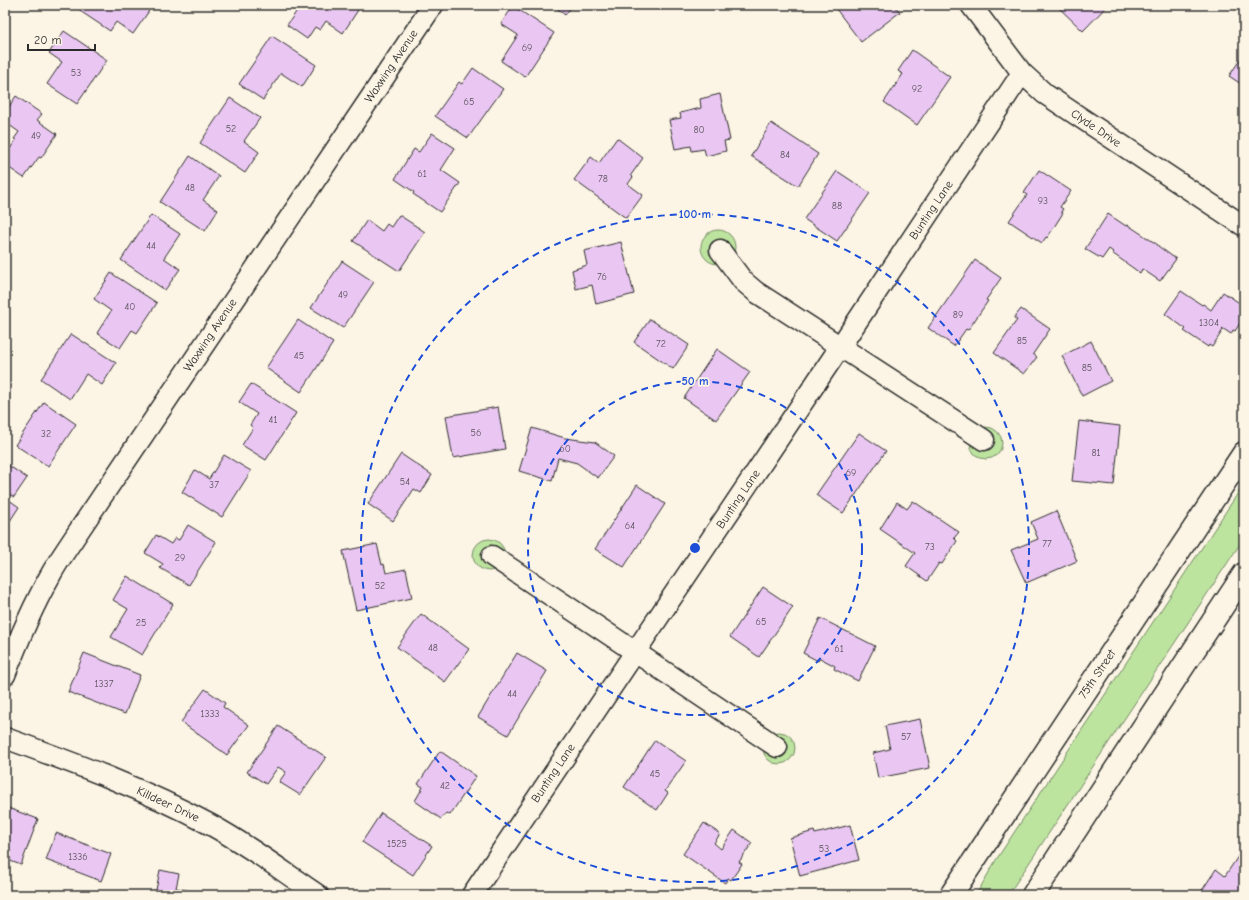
<svg xmlns="http://www.w3.org/2000/svg" width="1249" height="900" font-family="'Comic Neue',sans-serif">
	<rect width="100%" height="100%" fill="#fcf5e5"/>
	<filter id="ink" filterUnits="userSpaceOnUse"><feTurbulence type="fractalNoise" baseFrequency=".025" numOctaves="2"/><feDisplacementMap in="SourceGraphic" scale="8" xChannelSelector="R" yChannelSelector="G"/><feConvolveMatrix kernelMatrix="1 2 1 2 8 2 1 2 1" color-interpolation-filters="sRGB"/></filter>
	<g filter="url(#ink)">
		<path fill="#bde49f" stroke="#748865" d="M701 247a17 17 0 1 1 34 0a17 17 0 1 1-34 0Z
			M970 443a16 16 0 1 1 32 0a16 16 0 1 1-32 0Z
			M1244 484V538L1008 895H976L996 860Z
			M473 555a16 16 0 1 1 32 0a16 16 0 1 1-32 0Z
			M763 748a16 16 0 1 1 32 0a16 16 0 1 1-32 0Z"/>
		<path fill="#eac7f3" stroke="#2b2b2b" d="M84 5H140L149 11 133 34 116 22 110 31 80 11Z
			M301 5H351L358 10 343 33 326 21 320 30 315 27 307 39 287 25Z
			M553 5H573L565 15Z
			M833 5H894L900 12 861 42Z
			M1056 5H1108L1083 31Z
			M513 6 554 33 525 77 501 61 518 35 501 24Z
			M64 31 107 60 77 104 47 84 62 62 49 53Z
			M272 36 316 65 302 87 281 73 263 100 239 84Z
			M912 50 950 77 917 125 884 102 903 74 898 71Z
			M1244 54V86L1229 76Z
			M473 68 503 89 468 138 435 116 459 82 462 84Z
			M720 94 730 140 724 141 726 151 706 156 704 149 692 151 691 146 675 149 669 120 681 118 680 113 701 108 700 99Z
			M16 96 42 114 37 120 57 134 41 158 39 157 24 178 5 165V156L16 140 14 139 19 132 5 122V113Z
			M230 98 260 118 244 141 259 152 245 173 200 143Z
			M771 123 818 154 798 186 751 156Z
			M432 133 455 148 441 170 460 183 440 212 413 194 414 192 395 179 414 149 419 152Z
			M617 138 643 158 631 175 633 177 628 184 643 195 626 218 574 180 591 157 599 163Z
			M190 156 219 176 203 200 218 210 205 231 160 202Z
			M1039 170 1071 191 1060 207 1063 209 1061 212 1063 213 1047 238 1046 237 1042 243 1009 221 1027 195 1024 193Z
			M837 171 870 193 837 241 804 219Z
			M1108 214 1126 226 1128 225 1158 245V246L1176 259 1160 281 1142 269 1140 273 1112 253 1113 252 1109 249 1102 259 1085 249Z
			M151 215 180 234 164 258 180 269 165 290 121 260Z
			M399 215 425 232 399 271 353 241 367 220 382 231 387 224 391 227Z
			M621 242 634 294 596 304 592 285 576 289 572 270 587 265 584 251Z
			M975 260 1001 278 986 300 988 301 968 330 966 329 954 346 928 328Z
			M342 261 374 282 343 328 311 308Z
			M111 273 157 303 137 333 132 330 120 348 97 333 111 311 94 299Z
			M1181 291 1202 305 1203 304 1211 310 1223 292 1244 306V317L1235 331 1233 330 1231 334 1222 328 1223 330 1212 347 1209 345 1208 347 1184 331 1186 329 1165 314Z
			M1021 309 1050 329 1033 354 1037 357 1024 374 994 353 1017 320 1014 318Z
			M650 319 689 345 673 369 634 342Z
			M298 320 333 343 301 392 266 368Z
			M71 334 116 363 102 385 86 374 70 399 41 379Z
			M1091 341 1111 381 1082 396 1062 356Z
			M717 349 750 372 716 420 684 398Z
			M251 384 296 413 266 460 242 445 253 428 250 425 257 414 239 402Z
			M44 402 76 424 48 466 15 445Z
			M498 407 505 449 453 458 446 416Z
			M1079 421 1120 426 1114 485 1072 481Z
			M532 428 565 438 595 442 614 456 598 478 577 463 558 458 552 481 519 471Z
			M859 433 886 451 843 513 816 495Z
			M401 454 432 475 421 493 414 489 393 521 368 504Z
			M224 455 251 471 222 517 182 492 195 470 209 479Z
			M5 463 27 478 14 497 5 492Z
			M637 485 665 504 624 567 595 549Z
			M5 497 19 507 6 527 5 526Z
			M913 501 959 532 954 538 957 541 942 564 939 563 927 581 906 566 915 553 880 529 897 502 907 509Z
			M1056 511 1077 561 1026 583 1011 550 1038 539 1031 522Z
			M188 525 216 542 189 585 160 568 163 564 145 553 156 535 171 544 175 538 179 540Z
			M377 544 382 565 384 564 386 573 406 569 412 598 356 610 343 551Z
			M127 576 173 604 142 655 111 637 128 609 113 600Z
			M763 587 793 607 759 657 730 637Z
			M421 614 469 649 445 682 397 647Z
			M820 618 875 646 858 681 834 669 835 666 820 658 818 661 803 653Z
			M84 653 140 675 125 714 68 692Z
			M517 653 547 671 508 735 478 717Z
			M205 689 225 703 223 707 249 725 227 755 181 722Z
			M920 719 930 768 878 778 873 753 890 749 885 726Z
			M278 726 326 757 300 795 279 782 286 772 278 767 266 784 247 772Z
			M655 740 686 761 665 791 668 793 657 810 624 787Z
			M440 751 476 776 450 815 446 813 441 819 415 801 423 787 418 784Z
			M8 808 38 819 21 865 5 859V818Z
			M381 813 432 846 413 875 362 842Z
			M704 823 720 834 714 843 721 849 734 830 752 843 739 862 742 864 731 880 728 878 725 883 683 854Z
			M850 825 859 860 800 876 790 838 814 831 815 834Z
			M56 833 111 854 101 881 46 860Z
			M1239 855 1244 859V895H1205L1201 892 1216 869 1225 876Z
			M160 870 179 874 176 888 197 892V895H155Z
			M555 889 565 895H551Z"/>
		<g fill="none" stroke-linecap="round" stroke-linejoin="round">
			<g stroke="#2b2b2b" stroke-width="23">
				<path id="street" d="M971 5 1022 73 1045 94 1244 226
					M720 250 743 281 756 292 984 440
					M492 556 777 747
					M5 675C18 641 32 608 50 576 58 561 69 546 78 532L433 5
					M5 738C74 763 144 789 209 824 247 844 282 871 318 895
					M472 895 840 347 1022 73"/>
			</g>
			<g stroke="#2b2b2b" stroke-width="25">
				<path id="secondary" d="M951 895 1244 453
					M1033 895 1244 574"/>
			</g>
			<use href="#street" stroke="#fcf5e5" stroke-width="20"/>
			<use href="#secondary" stroke="#fcf5e5" stroke-width="22"/>
		</g>
	</g>
	<g fill="none" stroke="#1d4ed8" stroke-width="2" stroke-dasharray="7 5">
		<circle cx="695" cy="548" r="167"/>
		<circle cx="695" cy="548" r="334"/>
	</g>
	<g text-anchor="middle" dominant-baseline="central" stroke-width="3.5" stroke-linejoin="round" paint-order="stroke">
		<g font-size="10" fill="#5b525d">
			<text x="527" y="48">69</text>
			<text x="76" y="73">53</text>
			<text x="917" y="89">92</text>
			<text x="469" y="102">65</text>
			<text x="231" y="129">52</text>
			<text x="699" y="130">80</text>
			<text x="36" y="136">49</text>
			<text x="785" y="155">84</text>
			<text x="422" y="174">61</text>
			<text x="603" y="179">78</text>
			<text x="190" y="188">48</text>
			<text x="1043" y="201">93</text>
			<text x="837" y="206">88</text>
			<text x="151" y="246">44</text>
			<text x="602" y="277">76</text>
			<text x="343" y="295">49</text>
			<text x="130" y="307">40</text>
			<text x="958" y="315">89</text>
			<text x="1209" y="323">1304</text>
			<text x="1022" y="341">85</text>
			<text x="661" y="344">72</text>
			<text x="299" y="356">45</text>
			<text x="1087" y="368">85</text>
			<text x="273" y="420">41</text>
			<text x="476" y="433">56</text>
			<text x="46" y="434">32</text>
			<text x="565" y="449">60</text>
			<text x="1096" y="453">81</text>
			<text x="851" y="473">69</text>
			<text x="405" y="482">54</text>
			<text x="214" y="485">37</text>
			<text x="630" y="526">64</text>
			<text x="1047" y="544">77</text>
			<text x="930" y="547">73</text>
			<text x="180" y="558">29</text>
			<text x="380" y="586">52</text>
			<text x="761" y="622">65</text>
			<text x="141" y="623">25</text>
			<text x="433" y="648">48</text>
			<text x="839" y="649">61</text>
			<text x="104" y="684">1337</text>
			<text x="512" y="694">44</text>
			<text x="210" y="714">1333</text>
			<text x="906" y="737">57</text>
			<text x="655" y="774">45</text>
			<text x="445" y="786">42</text>
			<text x="397" y="844">1525</text>
			<text x="824" y="849">53</text>
			<text x="78" y="857">1336</text>
		</g>
		<g font-size="12" fill="#2b2b2b" stroke="#fcf5e5">
			<text transform="translate(391 66) rotate(-56)">Waxwing Avenue</text>
			<text transform="translate(1096 128) rotate(34)">Clyde Drive</text>
			<text transform="translate(931 210) rotate(-56)">Bunting Lane</text>
			<text transform="translate(210 335) rotate(-56)">Waxwing Avenue</text>
			<text transform="translate(738 499) rotate(-56)">Bunting Lane</text>
			<text transform="translate(1097 674) rotate(-56)">75th Street</text>
			<text transform="translate(553 773) rotate(-56)">Bunting Lane</text>
			<text transform="translate(168 804) rotate(25)">Killdeer Drive</text>
		</g>
	</g>
	<circle cx="695" cy="548" r="6" fill="#1d4ed8" stroke="#fcf5e5" stroke-width="2"/>
	<g font-size="12" text-anchor="middle" font-weight="bold" fill="#1d4ed8" stroke="#fcf5e5" stroke-width="3.5" stroke-linejoin="round" paint-order="stroke">
		<text x="695" y="218">100 m</text>
		<text x="695" y="385">50 m</text>
	</g>
	<rect width="1249" height="900" fill="none" stroke="#fcf5e5" stroke-width="20"/>
	<rect x="10" y="10" width="1229" height="880" fill="none" stroke="#2b2b2b" stroke-width="1.5" filter="url(#ink)"/>
	<path d="M28 44v6h67v-6" fill="none" stroke="#2b2b2b" stroke-width="2"/>
	<text x="34" y="44" font-size="12" fill="#2b2b2b" stroke="#fcf5e5" stroke-width="3" paint-order="stroke">20 m</text>
</svg>
